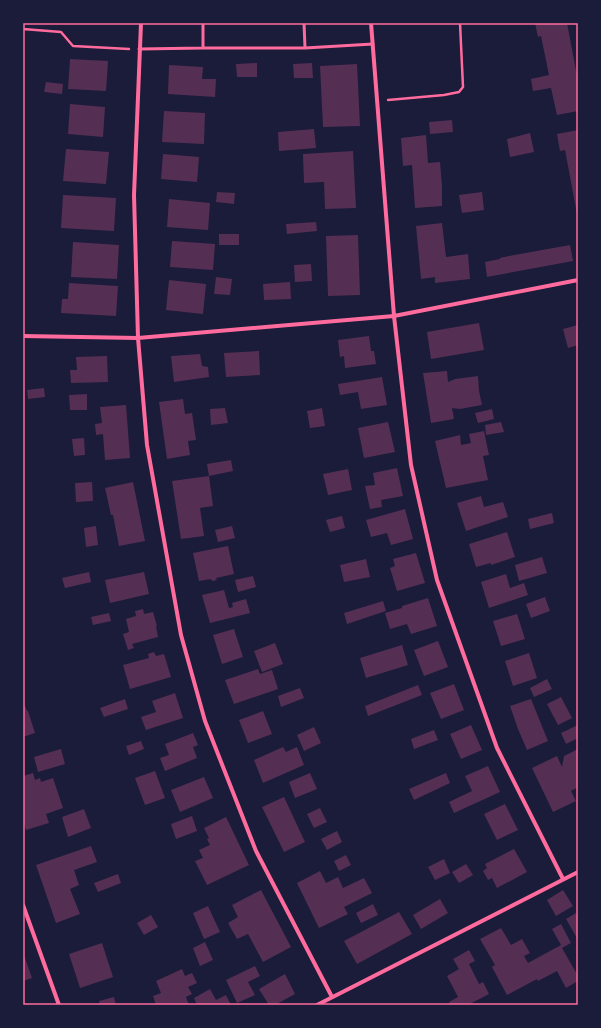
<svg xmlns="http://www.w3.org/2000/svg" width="601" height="1028" font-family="'Times New Roman',serif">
	<rect width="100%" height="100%" fill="#1b1b3a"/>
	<path fill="#542f53" d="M535 23H567L578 81V111L557 115 551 88 533 91 531 79 549 75 541 36 538 37Z
		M70 59 108 61 106 91 68 89Z
		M257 63V77H237L236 64Z
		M312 63 313 78H294L293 64Z
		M357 64 360 126 323 127 320 66Z
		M169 65 203 67 202 79H216L215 97 168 94Z
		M46 82 63 84 62 94 44 92Z
		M70 104 105 107 103 137 68 134Z
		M164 111 205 113 204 144 162 142Z
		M452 120 453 132 430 134 429 122Z
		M314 129 316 148 279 151 278 132Z
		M578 130V214H577L565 150 560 151 557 134Z
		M530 133 534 152 510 157 507 139Z
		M426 135 428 163 440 162 442 186V206L415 208 412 165 403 166 401 138Z
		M66 149 109 152 106 184 63 181Z
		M353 151 356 208 325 209 324 182 304 183 303 154Z
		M163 154 199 157 197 182 161 179Z
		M217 192 235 193 234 204 216 202Z
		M482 192 484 210 462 213 459 195Z
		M63 195 116 198 114 231 61 228Z
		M169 199 210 203 208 230 167 227Z
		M316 222 317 231 287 234 286 224Z
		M442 223 446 257 468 254 470 279 435 283V277L421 279 416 226Z
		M219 234H239V245H219Z
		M358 235 360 295 328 296 326 236Z
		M172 241 215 244 213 270 170 267Z
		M73 242 119 245 117 279 71 277Z
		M570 245 573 261 487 277 485 262 500 259V258L509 256Z
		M311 264 312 281 295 282 294 265Z
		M216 277 232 279 230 295 214 294Z
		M169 280 206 284 203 314 166 310Z
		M290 282 291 299 264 300 263 284Z
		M69 283 118 286 116 316 61 313 62 299H68Z
		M479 323 484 350 431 359 427 332Z
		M578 325V345L568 348 563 329Z
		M369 336 371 351H374L376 364 345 368 344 356 340 357 338 340Z
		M259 351 260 375 226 377 224 353Z
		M200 354 202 366 208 367 209 377 174 382 171 356Z
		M107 356 108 382 71 383 70 370H77L76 357Z
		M447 371 448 382 455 379 478 376 479 391 482 405 460 409 452 408 454 419 431 423 423 373Z
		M382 377 387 405 361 409 358 392 340 395 338 384Z
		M44 388 45 397 28 399 27 390Z
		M87 394V410H70L69 395Z
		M183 399 185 414 192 413 196 440 188 441 190 455 167 459 159 402Z
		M126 405 130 458 105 460 103 434 96 435 95 424 102 423 100 407Z
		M225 408 228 423 211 425 210 409Z
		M322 408 325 426 310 428 307 411Z
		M492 409 494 419 478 423 475 413Z
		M388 422 395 452 364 458 358 428Z
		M501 422 504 432 486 435 485 425Z
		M484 431 489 455 483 456 488 480 446 488 435 441 460 435 461 445 471 443 469 434Z
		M84 438 85 455 74 456 72 439Z
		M231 460 233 471 209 476 207 464Z
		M397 468 403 496 381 500 382 507 370 509 365 486 375 485 373 473Z
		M348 469 352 490 328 495 323 474Z
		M209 476 213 506 200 508 204 536 181 539 172 481Z
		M92 482 93 501 76 502 75 483Z
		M133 482 145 541 119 546 113 515H111L105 488Z
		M481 496 484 507 503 502 508 517 466 531 457 503Z
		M405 509 413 539 391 545 387 533 371 537 366 520Z
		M552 513 554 523 530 529 528 519Z
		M342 516 345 528 330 532 326 520Z
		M96 526 98 545 86 547 84 528Z
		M232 526 235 538 218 542 215 530Z
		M507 532 515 557 491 565V563L476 567 469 544Z
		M228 546 234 574 216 578 217 580 212 581 211 579 199 581 193 553Z
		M416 553 425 583 397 591 390 568 395 566 393 559Z
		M542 557 547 573 519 581 515 565Z
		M366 559 370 577 344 582 340 565Z
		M89 572 91 582 65 588 62 578Z
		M144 572 149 594 110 603 105 580Z
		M506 574 510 588 524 583 528 595 489 608 481 582Z
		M253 576 256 587 238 592 235 580Z
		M224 590 229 608 233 607 232 603 246 599 250 613 210 623 202 595Z
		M545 597 550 611 531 618 526 604Z
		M428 598 437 626 411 634 407 624 390 629 385 613 402 608V606Z
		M383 601 386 611 347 624 344 613Z
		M143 609 144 614 153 612 157 626H156L158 637 132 644 134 648 128 650 123 634 129 632 126 619 136 616 135 611Z
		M109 613 111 621 93 625 91 617Z
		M517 614 525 639 501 646 493 621Z
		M234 629 243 657 222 664 213 635Z
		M438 641 448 667 424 676 414 650Z
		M275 643 283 664 262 672 254 651Z
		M402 645 408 665 366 678 360 658Z
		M154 652 156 656 164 654 171 677 130 689 123 665 149 658 148 654Z
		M529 653 537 678 513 686 505 661Z
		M258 669 260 674 272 670 278 689 234 704 225 680Z
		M547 679 552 689 534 697 530 688Z
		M454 684 464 710 441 719 430 693Z
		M418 685 422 695 368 716 365 706Z
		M300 688 304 698 281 707 278 696Z
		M175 693 183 718 146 730 141 717 156 712 152 701Z
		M561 697 572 718 558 725 547 704Z
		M125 699 128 709 104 717 100 708Z
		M531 699 548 741 527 750 518 729 510 706Z
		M23 701 27 711H28L35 733 23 737Z
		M263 711 272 734 248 743 239 720Z
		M471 725 482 750 461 759 450 734Z
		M578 725V738L566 744 561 733Z
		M314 727 321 743 304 751 297 735Z
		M434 730 438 740 414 749 411 739Z
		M193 733 198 745 193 747 197 758 165 771 160 758 169 755 165 744Z
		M141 741 144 749 129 755 126 746Z
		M283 747 286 752 297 747 304 765 263 783 254 760Z
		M61 749 65 764 38 772 34 757Z
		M578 749V787L571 791 576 801 553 812 532 768 557 756 562 767 564 756Z
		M488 766 500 792 454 813 449 802 472 791 465 776Z
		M155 771 165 798 145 805 135 778Z
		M33 773 35 780 40 778 41 782 53 778 63 808 46 814 49 823 26 830 23 821V776Z
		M310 773 317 789 295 798 289 782Z
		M446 773 450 783 414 800 409 789Z
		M204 777 213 798 180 812 171 790Z
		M284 797 305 842 284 852 262 807Z
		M505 804 518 830 497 840 484 814Z
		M320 808 327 822 314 828 307 814Z
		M84 809 91 828 68 837 62 817Z
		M192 816 197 831 176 839 171 824Z
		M226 817 249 865 207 885 195 861 203 858 199 850 210 845 207 839 209 838 204 828Z
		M337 831 342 842 327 850 321 839Z
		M91 846 97 862 74 870 79 885 70 889 80 914 56 923 36 865Z
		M514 849 527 872 497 888 492 878 488 880 483 871 487 868 485 864Z
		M346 855 351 865 339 871 334 861Z
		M444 859 450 873 435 880 428 867Z
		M466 864 473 875 459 883 452 872Z
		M320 871 326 883 338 877 343 888 364 878 372 893 344 907 348 914 319 928 297 883Z
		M118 874 121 883 98 892 94 883Z
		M261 890 291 947 263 962 248 934 237 939 228 923 238 917 232 905Z
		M563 890 573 906 556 916 547 900Z
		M440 899 448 913 421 929 413 915Z
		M373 904 378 915 361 923 356 913Z
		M208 906 220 932 204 939 193 913Z
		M399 912 412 934 357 964 344 941Z
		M576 913 578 916V940L566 919Z
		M151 915 158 927 144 935 137 923Z
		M561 924 571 943 562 948 578 976V981L566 988 557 971 538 981 537 979 507 995 492 967 495 965 480 939 501 928 511 945 522 939 530 953 524 956 528 963 561 945 552 929Z
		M205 942 213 960 200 966 193 948Z
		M102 943 113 977 80 988 69 954Z
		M469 950 475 961 469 964 479 984 483 982 489 994 468 1005H451L449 1002 458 997 447 976 459 969 453 959Z
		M23 952 32 978 23 981Z
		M255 966 260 976 248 982 255 995 237 1003 226 980Z
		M182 969 185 976 192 973 197 983 188 987 192 994 186 997 189 1005H156L153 996 161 993 156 981Z
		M285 974 295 994 275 1005H269L259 989Z
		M210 989 216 1000 226 995 231 1005H197L194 998Z
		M114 997 116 1005H100L99 1001Z"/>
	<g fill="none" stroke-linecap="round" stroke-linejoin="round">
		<path stroke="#ff6b9d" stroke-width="2.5" d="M23 29 61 32 73 46 129 49
			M388 100 444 95 459 92 463 87 460 23"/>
		<path stroke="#ff6b9d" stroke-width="3" d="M304 23 305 48
			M203 48V23
			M139 49 203 48H305L373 44"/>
		<path stroke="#ff6b9d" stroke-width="4" d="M141 23 134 195 138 338 147 445 181 635 205 721 256 851 332 997
			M371 23 394 316 411 465 437 580 497 748 563 879
			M23 336 138 338 394 316 578 280
			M23 905 59 1005
			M317 1005 578 872"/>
	</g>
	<rect width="601" height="1028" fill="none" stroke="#1b1b3a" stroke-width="48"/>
	<rect x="24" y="24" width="553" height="980" fill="none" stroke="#ff6b9d" stroke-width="1.5"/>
</svg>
